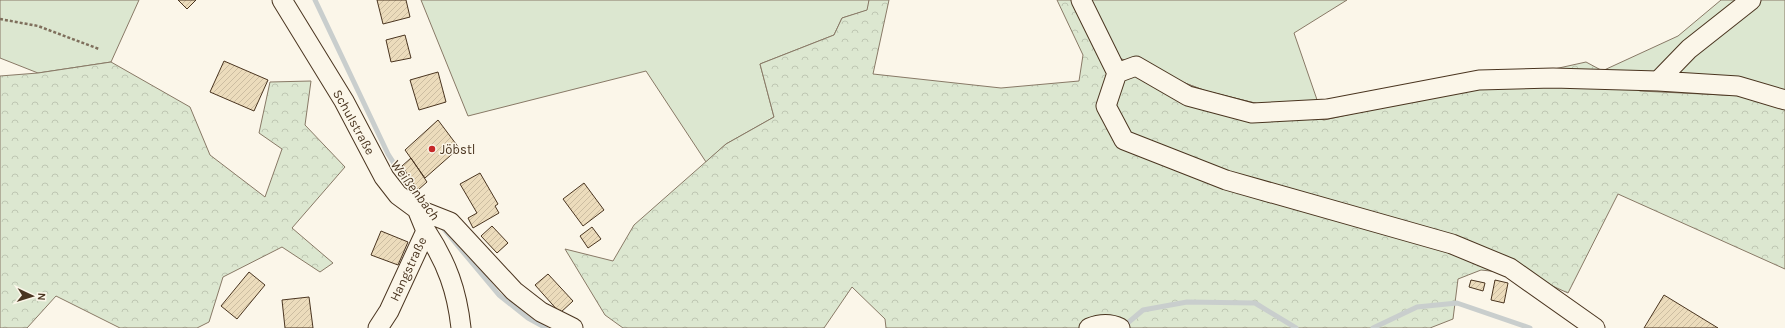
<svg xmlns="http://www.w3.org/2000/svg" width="1785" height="328" font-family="Karla,sans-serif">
	<defs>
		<pattern id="forest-crowns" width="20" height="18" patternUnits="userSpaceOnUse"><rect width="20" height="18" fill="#dce7d0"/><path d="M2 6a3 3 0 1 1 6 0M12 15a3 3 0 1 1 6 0" fill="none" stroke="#bec7b2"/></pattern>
		<pattern id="building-hatch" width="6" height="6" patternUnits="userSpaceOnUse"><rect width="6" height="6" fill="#ecdcbc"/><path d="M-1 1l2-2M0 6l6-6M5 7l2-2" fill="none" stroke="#ccbda1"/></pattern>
	</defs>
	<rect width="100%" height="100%" fill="#fbf6e9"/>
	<path fill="#dce7d0" stroke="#887966" d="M0 0H139L111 62 38 73 0 58Z
		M421 0H869L868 10 842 18 834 35 760 64 774 117 726 144 706 162 646 71 468 116Z
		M1078 0H1347L1294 33 1324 120 1206 91 1103 52Z
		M1721 0H1785V98L1640 91 1602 71 1678 36Z"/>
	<path fill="url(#forest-crowns)" stroke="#887966" d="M869 0H889L873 74 1001 88 1079 81 1083 55 1057 0H1078L1103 52 1206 91 1324 120 1586 62 1640 91 1785 98V269L1618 194 1568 293 1528 275 1481 270 1458 279 1453 319 1430 328H886L885 319 852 287 824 328H623L605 315 565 249 613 261 634 225 726 144 774 117 760 64 834 35 842 18 867 10Z
		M111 62 190 107 210 155 265 197 282 149 259 133 270 82 311 81 305 125 345 167 292 228 333 263 320 272 282 247 223 277 209 322 197 328H120L56 296 27 328H0V76L38 73Z"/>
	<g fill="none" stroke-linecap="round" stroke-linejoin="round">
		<path stroke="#c9cecd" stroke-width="5" d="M315 0 388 154 404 179 424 204
			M443 228 499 295 528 318 546 328
			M1123 327 1143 310 1187 302 1255 303 1296 328
			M1373 328 1417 307 1457 303 1530 328"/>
	</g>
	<path fill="url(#building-hatch)" stroke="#4a3520" d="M178 0H196L187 9Z
		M377 0H406L410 17 383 24Z
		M405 35 411 58 391 62 386 40Z
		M224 61 268 80 254 111 210 92Z
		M438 72 446 102 419 110 410 80Z
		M438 120 459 148 425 178 405 150Z
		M411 158 427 182 418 190 402 166Z
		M480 173 498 204 495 206 499 213 473 228 468 218 477 213 460 184Z
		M584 183 604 210 583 226 563 199Z
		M492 226 508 243 497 253 481 236Z
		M592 227 601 239 588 248 580 236Z
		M381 231 408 242 398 265 371 255Z
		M249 272 265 285 237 319 221 306Z
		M548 274 573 301 560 313 535 285Z
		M1471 280 1485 283 1483 291 1469 287Z
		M1495 280 1508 283 1504 303 1491 300Z
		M1664 295 1718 328H1644Z
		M309 297 313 328H285L282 300Z"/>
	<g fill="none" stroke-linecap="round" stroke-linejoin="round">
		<g stroke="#4a3520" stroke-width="21">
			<path id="minor" d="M282 0 344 101 384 177 398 195 417 209 450 222 514 291 541 312 573 328
				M1081 0 1117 73 1106 106 1124 140 1226 180 1452 244 1510 268 1595 328
				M1117 73 1136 66 1188 96 1252 113 1327 109 1479 80 1553 78 1658 81 1738 86 1785 100
				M1658 81 1689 49 1751 0
				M426 231C447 263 457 291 461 328
				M378 328 389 311 426 231 417 209
				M1089 328C1099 324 1110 323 1120 328"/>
		</g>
		<path stroke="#7f6f5c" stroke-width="2.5" stroke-dasharray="3 2" stroke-linecap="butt" d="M0 19 38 26 99 49"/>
		<use href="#minor" stroke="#fbf6e9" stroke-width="19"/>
	</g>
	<circle fill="#c62828" stroke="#fbf6e9" stroke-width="1.5" cx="432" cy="149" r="4"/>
	<g text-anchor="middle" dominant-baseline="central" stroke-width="3" stroke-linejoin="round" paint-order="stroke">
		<g font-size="13" fill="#4a3520" stroke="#fbf6e9">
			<text transform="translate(354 122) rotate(61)">Schulstraße</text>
			<text transform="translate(408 269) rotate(-65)">Hangstraße</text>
		</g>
		<g font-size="13" fill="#4a3520" stroke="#fbf6e9" text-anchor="start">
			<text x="440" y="149">Jöbstl</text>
		</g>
		<g font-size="14" font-style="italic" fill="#4a3520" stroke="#fbf6e9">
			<text transform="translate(415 190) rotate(53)">Weißenbach</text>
		</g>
	</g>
	<g transform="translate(32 296) rotate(94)" stroke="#fbf6e9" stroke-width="3" paint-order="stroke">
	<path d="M0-3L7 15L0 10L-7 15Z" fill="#4a3520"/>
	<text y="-6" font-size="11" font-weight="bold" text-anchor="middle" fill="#4a3520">N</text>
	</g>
</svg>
